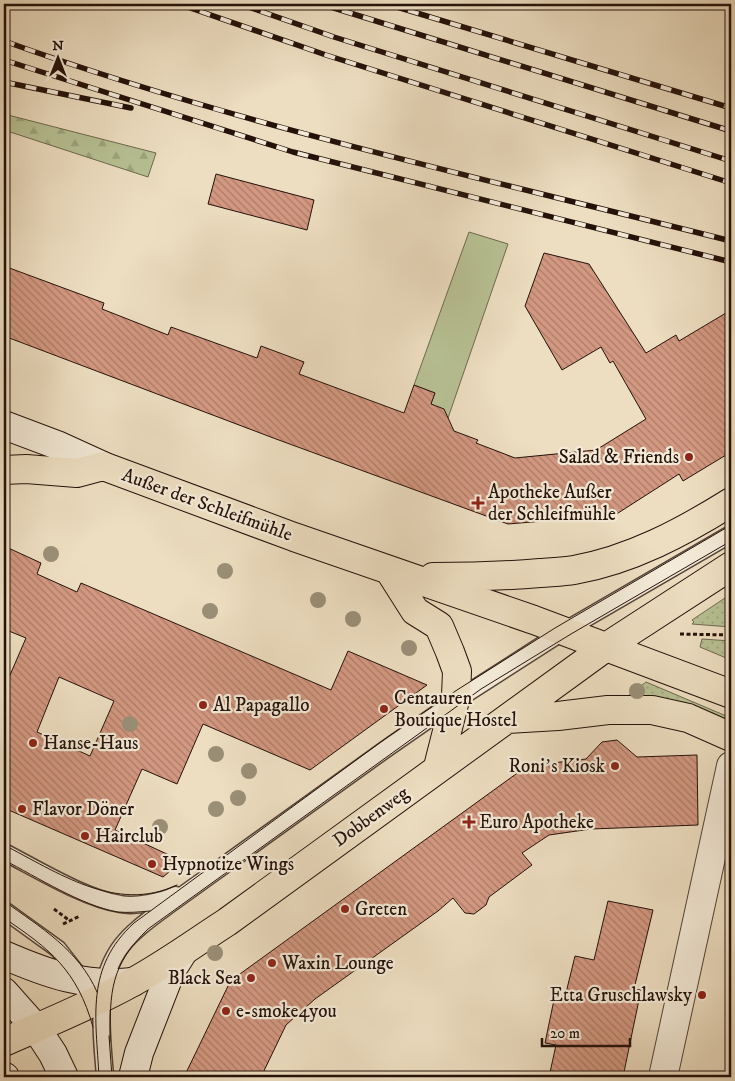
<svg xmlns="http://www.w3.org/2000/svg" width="735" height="1081" font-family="'IM FELL DW Pica',serif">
	<defs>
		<pattern id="grass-dots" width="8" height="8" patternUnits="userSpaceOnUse" patternTransform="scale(1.25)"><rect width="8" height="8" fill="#b7c194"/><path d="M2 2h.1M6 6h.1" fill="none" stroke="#9da57e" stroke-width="1.8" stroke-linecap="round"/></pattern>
		<pattern id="forest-firs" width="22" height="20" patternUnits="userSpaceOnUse" patternTransform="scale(1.25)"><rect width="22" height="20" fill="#b7c194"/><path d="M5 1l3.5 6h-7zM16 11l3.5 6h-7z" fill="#9da57e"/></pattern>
		<pattern id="building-back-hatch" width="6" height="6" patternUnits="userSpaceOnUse" patternTransform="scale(1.25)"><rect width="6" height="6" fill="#d39881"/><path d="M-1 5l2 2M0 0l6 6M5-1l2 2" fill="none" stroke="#ab7b68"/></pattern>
	</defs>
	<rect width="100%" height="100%" fill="#eddec1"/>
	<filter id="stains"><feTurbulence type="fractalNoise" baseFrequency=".004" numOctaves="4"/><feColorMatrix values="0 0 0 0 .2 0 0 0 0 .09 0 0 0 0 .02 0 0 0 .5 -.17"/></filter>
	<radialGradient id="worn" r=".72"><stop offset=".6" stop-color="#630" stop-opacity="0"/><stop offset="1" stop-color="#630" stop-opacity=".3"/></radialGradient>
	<path fill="url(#grass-dots)" stroke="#6e694f" d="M731 594V627L692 624 694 622 692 620Z
		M702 639 731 641V660L700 647Z
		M646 682 731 718V725L624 699Z"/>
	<path fill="url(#forest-firs)" stroke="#6e694f" d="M4 114 156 153 148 177 4 130Z"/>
	<path fill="#b7c194" stroke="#6e694f" d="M469 232 508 244 448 418 428 411 435 393 414 385Z"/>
	<path fill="url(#building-back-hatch)" stroke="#24110a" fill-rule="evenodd" d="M216 174 314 200 307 230 208 204Z
		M544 253 589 264 646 353 676 335 679 341 731 310V452L683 481 679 474 615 515 508 524 276 439 4 336V266L104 303 102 309 168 335 171 327 257 358 261 346 304 362 299 374 404 413 414 385 435 393 431 404 444 409 454 431 478 440 476 443 515 458 596 450 646 419 613 361 610 363 601 347 562 370 525 306Z
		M4 546 41 563 37 574 77 592 81 583 331 690 348 651 427 685 310 770 203 724 177 784 142 769 115 830 182 861 163 877 4 808V689L26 638 4 629ZM59 677 114 701 90 756 37 732Z
		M617 740 637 757 697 755 698 825 591 829 549 835 522 853 532 865 489 897 486 905 474 914 465 913 453 898 438 911 315 999 286 1025 261 1077H184L229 984 233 979 527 766 586 759 602 742Z
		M608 901 653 910 634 989 641 990 623 1077H549L556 1045 545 1043 555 995 565 997 575 956 594 960Z"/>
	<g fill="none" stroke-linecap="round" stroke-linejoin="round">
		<g stroke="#564438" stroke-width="19">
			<path id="lane" d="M4 852C37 869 84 898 120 904 135 907 162 902 176 895
				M4 910 58 949 83 981
				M105 1077C102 1034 93 982 122 945 134 930 150 919 166 907L383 751 455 701 564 631 731 534"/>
		</g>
		<g stroke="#564438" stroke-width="30">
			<path id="street" d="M663 1077 731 766"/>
		</g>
		<g stroke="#24110a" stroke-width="30">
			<path id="secondary" d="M4 425 57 445 103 466
				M4 955C48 974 84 987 133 982
				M4 992 36 1028 53 1054 64 1077
				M4 1077H5
				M133 1077 139 1053 171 971 183 952"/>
		</g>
		<g stroke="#24110a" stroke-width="30">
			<path id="primary" d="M4 470 26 469 77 473 103 466 294 537 534 620 731 694
				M389 570 415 611 439 626 450 652 457 671 456 696 438 767
				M433 577C469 577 504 576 540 573 551 572 563 572 574 570 631 560 683 532 731 502
				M507 719 558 716 608 710H652L688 718 731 737
				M4 1042C47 1023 92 1005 133 982 166 964 196 942 227 922L606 647 731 566"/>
		</g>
		<path stroke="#24110a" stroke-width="3" stroke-dasharray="4 2.5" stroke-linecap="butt" d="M680 634 731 635
			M54 909 70 921
			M63 924 80 916"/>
		<use href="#lane" stroke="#f3ead7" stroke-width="16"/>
		<use href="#street" stroke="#f3ead7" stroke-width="28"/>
		<use href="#secondary" stroke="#f3ead7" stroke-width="28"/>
		<use href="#primary" stroke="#eddec1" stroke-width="28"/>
		<path stroke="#24110a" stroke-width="1" d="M4 845C57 872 116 914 177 885
			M4 860C37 877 82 906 118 912 128 913 139 912 150 911
			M4 901C40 927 79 950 97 992
			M4 918C50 949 77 970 93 1027
			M109 1036 112 1077
			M110 1042C110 991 110 966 148 929L481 689 571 634 731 541
			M99 1077C96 1017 85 968 134 923L389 736 457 690 555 628 731 525"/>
		<g stroke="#24110a" stroke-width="5.5">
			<path id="rail" d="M179 4 326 55 731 183
				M240 4 334 37 731 161
				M321 4 731 131
				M387 4 731 108
				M4 41C241 126 487 179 731 241
				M4 60 293 152 731 262
				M4 82 131 108"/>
		</g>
		<use href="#rail" stroke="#f3ead7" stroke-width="4" stroke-dasharray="11" stroke-linecap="butt"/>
	</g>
	<g fill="#9a8f77">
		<circle cx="51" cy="554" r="8"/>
		<circle cx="225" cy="571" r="8"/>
		<circle cx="318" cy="600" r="8"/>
		<circle cx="210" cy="611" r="8"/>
		<circle cx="353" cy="619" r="8"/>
		<circle cx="409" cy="648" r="8"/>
		<circle cx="637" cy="691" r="8"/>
		<circle cx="130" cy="724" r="8"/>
		<circle cx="216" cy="754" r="8"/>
		<circle cx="249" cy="771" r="8"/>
		<circle cx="238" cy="798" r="8"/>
		<circle cx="216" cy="809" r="8"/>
		<circle cx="160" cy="827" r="8"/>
		<circle cx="215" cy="953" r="8"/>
	</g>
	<g fill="#8f2418" stroke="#f3ead7" stroke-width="2">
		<circle cx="689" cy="457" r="5"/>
		<path d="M475.5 495.5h5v5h5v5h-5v5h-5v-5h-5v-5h5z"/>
		<circle cx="203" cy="705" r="5"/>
		<circle cx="384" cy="709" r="5"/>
		<circle cx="33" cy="743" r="5"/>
		<circle cx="615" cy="766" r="5"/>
		<circle cx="22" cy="809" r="5"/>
		<path d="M466.5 814.5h5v5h5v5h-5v5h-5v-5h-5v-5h5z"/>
		<circle cx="85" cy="836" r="5"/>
		<circle cx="152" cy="864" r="5"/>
		<circle cx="345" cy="909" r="5"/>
		<circle cx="272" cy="963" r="5"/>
		<circle cx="251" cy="978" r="5"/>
		<circle cx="702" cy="995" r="5"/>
		<circle cx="226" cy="1011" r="5"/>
	</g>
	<g text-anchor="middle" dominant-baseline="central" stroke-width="4.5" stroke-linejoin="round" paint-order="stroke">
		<g font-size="19" fill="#24110a" stroke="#f3ead7" text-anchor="start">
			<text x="679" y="457" text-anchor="end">Salad &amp; Friends</text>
			<text x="488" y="492">Apotheke Außer<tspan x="488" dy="22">der Schleifmühle</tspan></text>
			<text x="394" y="698">Centauren<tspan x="394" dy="22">Boutique Hostel</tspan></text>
			<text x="213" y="705">Al Papagallo</text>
			<text x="43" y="743">Hanse-Haus</text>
			<text x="605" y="766" text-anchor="end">Roniʼs Kiosk</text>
			<text x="32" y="809">Flavor Döner</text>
			<text x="479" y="822">Euro Apotheke</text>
			<text x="95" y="836">Hairclub</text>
			<text x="162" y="864">Hypnotize Wings</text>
			<text x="355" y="909">Greten</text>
			<text x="282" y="963">Waxin Lounge</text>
			<text x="241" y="978" text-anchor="end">Black Sea</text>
			<text x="692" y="995" text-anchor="end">Etta Gruschlawsky</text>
			<text x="236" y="1011">e-smoke4you</text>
		</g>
		<g font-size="19" fill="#24110a" stroke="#f3ead7">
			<text transform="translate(207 505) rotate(20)">Außer der Schleifmühle</text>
			<text transform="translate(371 817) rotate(-36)">Dobbenweg</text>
		</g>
	</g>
	<rect width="735" height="1081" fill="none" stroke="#eddec1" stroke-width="20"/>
	<rect x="5" y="5" width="725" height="1071" fill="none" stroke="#24110a" stroke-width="2.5"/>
	<rect x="10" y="10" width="715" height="1061" fill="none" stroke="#24110a"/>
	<g transform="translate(58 58)" stroke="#f3ead7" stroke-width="4" paint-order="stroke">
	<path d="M0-4L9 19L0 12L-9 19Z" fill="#24110a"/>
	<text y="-8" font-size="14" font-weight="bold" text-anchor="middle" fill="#24110a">N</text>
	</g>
	<path d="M542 1038v8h88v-8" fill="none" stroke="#24110a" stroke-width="2.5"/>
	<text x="550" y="1038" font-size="15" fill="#24110a" stroke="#f3ead7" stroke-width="4" paint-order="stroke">20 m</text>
	<rect width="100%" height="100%" filter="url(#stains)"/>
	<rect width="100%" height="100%" fill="url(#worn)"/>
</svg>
